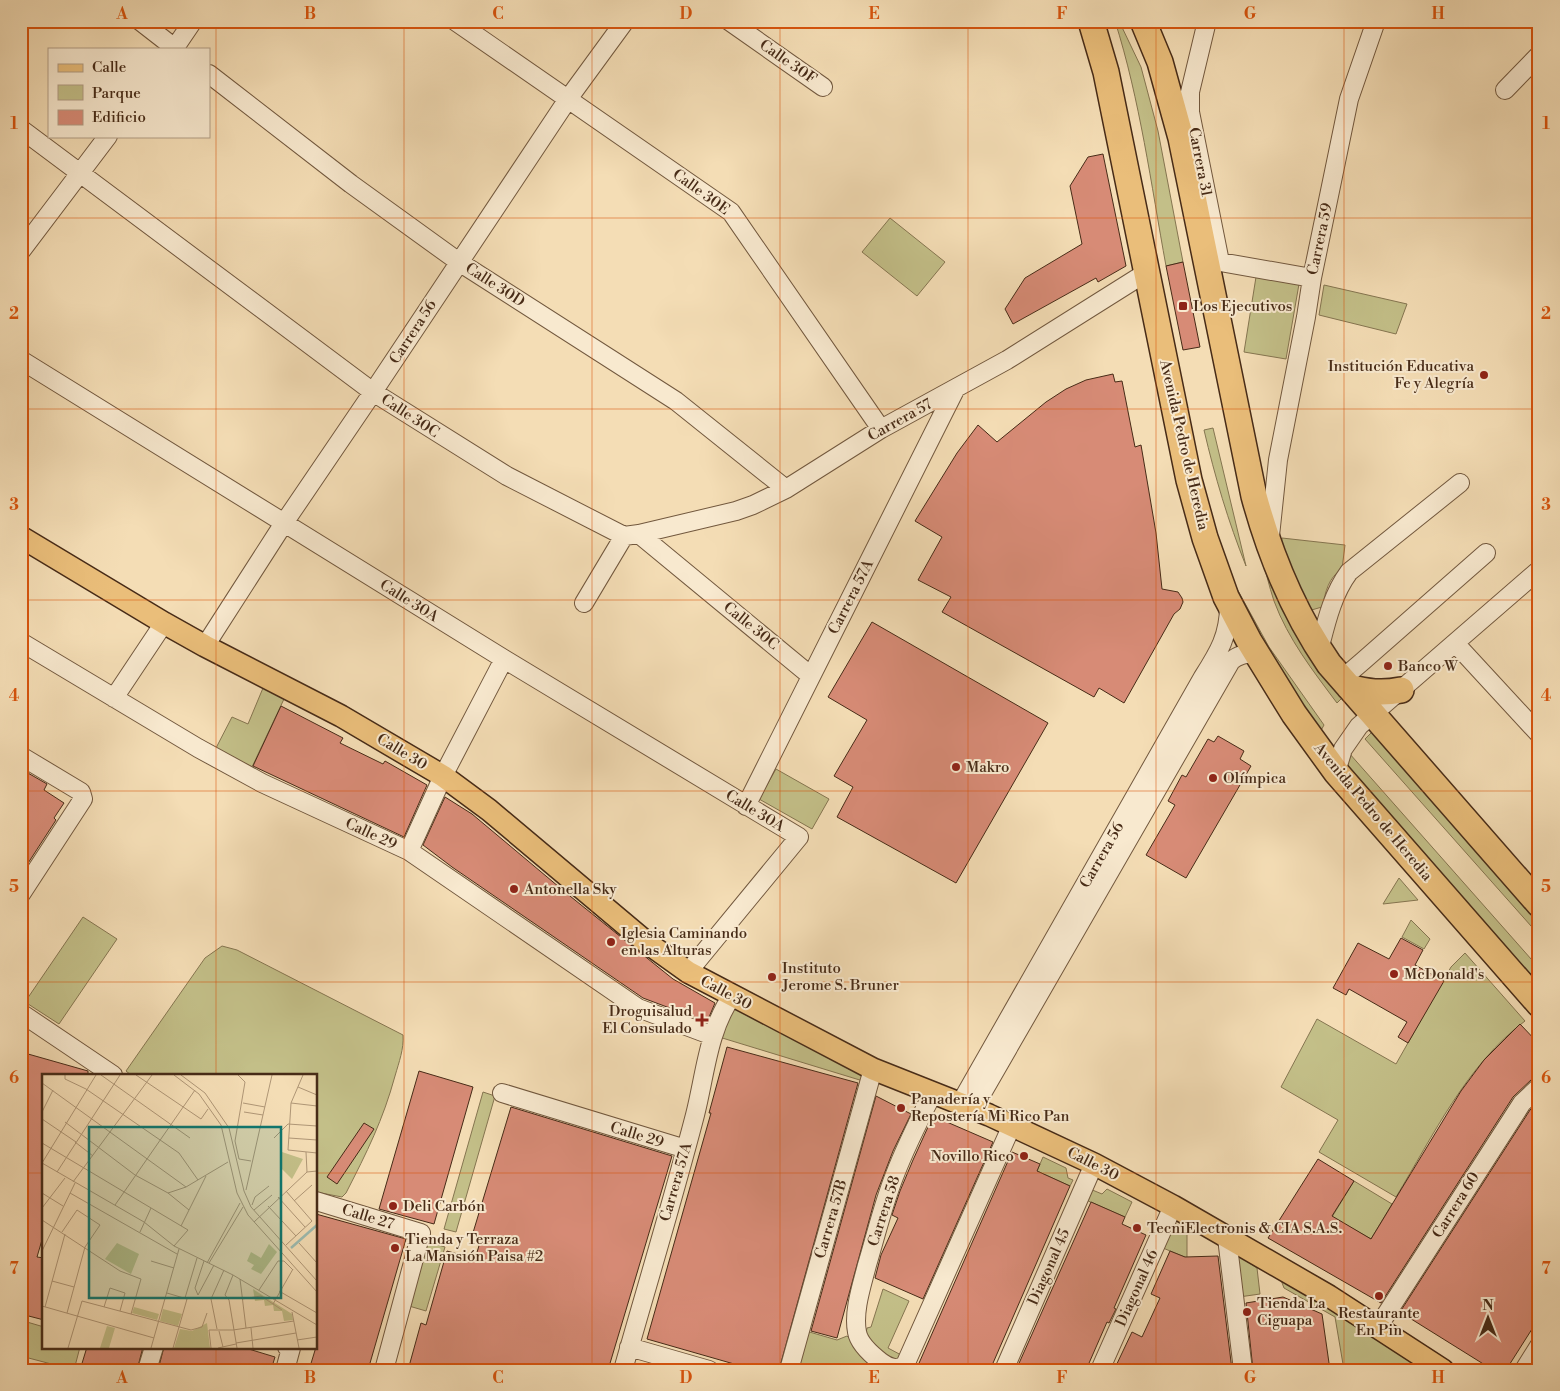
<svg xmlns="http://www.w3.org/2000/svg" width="1560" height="1391" font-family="'Libre Bodoni',serif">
	<rect width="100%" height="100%" fill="#f4ddb5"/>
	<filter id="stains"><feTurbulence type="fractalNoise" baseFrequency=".004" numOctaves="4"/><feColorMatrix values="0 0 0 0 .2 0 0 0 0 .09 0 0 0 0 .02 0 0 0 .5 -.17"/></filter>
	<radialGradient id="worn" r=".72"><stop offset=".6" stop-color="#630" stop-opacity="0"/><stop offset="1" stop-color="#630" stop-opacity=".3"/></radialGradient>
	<path fill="#c3bf88" stroke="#857550" d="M1115 21H1119L1141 67 1158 131 1183 262 1166 266C1151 184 1140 100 1115 21Z
		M890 218 945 262 917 296 862 252Z
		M1256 277 1299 284 1286 359 1244 352Z
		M1324 285 1407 304 1396 334 1319 315Z
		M1213 428 1246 566C1228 521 1215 477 1204 430Z
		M1282 538 1345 545 1342 569C1328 578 1326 591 1322 607L1308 611 1280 550Z
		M1261 553 1345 695 1337 703C1313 671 1288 639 1274 601 1269 586 1265 569 1261 553Z
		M1236 587 1269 647 1324 725 1318 736 1232 590Z
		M263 688 284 699 252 767 216 748 232 717 248 724Z
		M1373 731 1539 911V935L1365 739Z
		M1349 753 1539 968V976L1529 973 1517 964 1343 772Z
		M776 769 829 799 812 829 759 799Z
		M1399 878 1418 900 1383 904Z
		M83 917 117 939 59 1024 25 1002Z
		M1411 920 1430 939 1424 949 1402 937Z
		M222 946 237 950 403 1035C404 1049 399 1062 395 1076 383 1120 367 1152 346 1193L342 1197 316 1192V1075H131L126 1071 205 958Z
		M1465 953 1525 1021C1467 1064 1433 1136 1396 1197L1319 1152 1338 1120 1281 1087 1317 1019 1396 1064 1451 967Z
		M732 1004 865 1073 863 1081 719 1037Z
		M483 1092 495 1096 456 1232 444 1229Z
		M1043 1157 1066 1168 1068 1178 1073 1180 1070 1186 1037 1171Z
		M1354 1181 1392 1204 1371 1239 1332 1217Z
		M1090 1189 1102 1194 1107 1189 1132 1202 1125 1217 1086 1200Z
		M1174 1223 1187 1229V1258L1163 1248Z
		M428 1242 445 1247 426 1311 409 1306Z
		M1234 1253 1257 1268 1260 1294 1239 1297Z
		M1281 1280 1338 1312 1423 1370H1344L1335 1317 1284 1288Z
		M883 1289 909 1301 888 1348 903 1356 893 1363 865 1338 867 1328 871 1327Z
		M27 1322 44 1327V1347H80L74 1370 21 1356V1342Z
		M806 1331 837 1340 847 1336 888 1370H794Z"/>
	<path fill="#d78b76" stroke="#472b17" d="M1103 154 1126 266 1098 282 1096 278 1013 324 1005 309 1025 278 1082 244 1070 186 1088 157Z
		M1183 262 1200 347 1183 350 1166 266Z
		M1113 374 1115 382 1122 381 1135 447 1141 445 1156 533 1162 589 1178 592 1182 598 1183 602 1180 609 1174 614 1124 703 1099 688 1094 697 942 612 951 597 918 580 942 537 915 521 957 453 978 425 997 442 1046 402 1066 389 1086 380Z
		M872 622 1048 723 956 883 837 817 853 787 834 776 867 720 828 697Z
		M281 706 343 738 340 743 383 764 385 761 427 785 404 837 253 766Z
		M1218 736 1244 751 1240 759 1251 766 1186 878 1146 855 1175 805 1168 801 1182 775 1186 777 1208 739 1214 742Z
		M21 769 47 784 44 790 64 803 54 818 56 820 21 874Z
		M445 797 472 814 565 892 673 979 715 1003 707 1022 643 998 452 867 423 845Z
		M1401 938 1423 950 1415 965 1444 981 1408 1043 1398 1037 1407 1022 1349 989 1346 995 1333 988 1358 943 1389 959Z
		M1520 1024 1539 1044V1077L1532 1079 1513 1097 1381 1303 1268 1238 1318 1159 1354 1181 1332 1216 1371 1239 1461 1091 1484 1060Z
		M727 1047 858 1083 779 1370H755L647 1339 711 1113H709Z
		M21 1052 88 1071V1075H44V1233L37 1257 44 1258V1320L21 1314Z
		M419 1071 473 1087 434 1224 379 1209Z
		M876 1096 911 1114 893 1151 876 1195 837 1338 811 1331Z
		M1539 1102V1318L1506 1370H1493L1400 1312 1530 1110Z
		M511 1107 672 1156 608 1370H408L421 1323 426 1325 447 1251 475 1259 481 1239 472 1236Z
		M933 1116 993 1142 923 1299 875 1278 881 1255 898 1218 892 1215 900 1191 913 1160Z
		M364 1123 374 1129 337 1184 327 1177Z
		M1012 1152 1040 1164 1037 1171 1070 1186 990 1370H916Z
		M1091 1202 1125 1217 1122 1224 1146 1235 1114 1308 1116 1309 1109 1323 1107 1322 1086 1370H1016Z
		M316 1214 406 1239 368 1370H309L316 1347Z
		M1170 1251 1185 1257 1218 1256 1232 1370H1114L1132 1332 1142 1337 1160 1298 1151 1294Z
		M1283 1297 1322 1314 1330 1370H1253L1246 1303Z
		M87 1347H143L137 1370H80Z
		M164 1347H242L275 1357 271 1370H158Z"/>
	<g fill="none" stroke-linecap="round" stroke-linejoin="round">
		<g stroke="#72583e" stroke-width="20">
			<path id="minor" d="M140 21 176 49
				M455 21 731 212 881 429
				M729 21 823 87
				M1207 21 1190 92V112L1220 262 1312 278
				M174 49 193 21
				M209 74 351 184 459 262 676 401 786 489
				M1505 90 1539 55
				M21 129 373 392 507 476 624 536 639 534 736 511 753 505 786 489 881 429 1007 360 1147 272
				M21 251 108 136
				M21 360 504 659 799 837 688 972
				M639 534 811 676
				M1270 536 1278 460 1306 317 1312 278 1349 99 1376 21
				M584 603 624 536
				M21 642 198 748 262 783 409 851 638 1008 713 1036
				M1455 643 1539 734
				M205 646 284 523 373 392 568 99 625 21
				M1319 650C1326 623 1332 595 1349 572L1460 483
				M1342 679 1363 661 1486 553
				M114 698 164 623
				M21 756 81 792 83 799 21 894
				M1336 772 1343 749 1359 726 1539 570
				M746 806 956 388
				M409 851 443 776 504 659
				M21 1013 113 1075
				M502 1093 686 1149
				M933 1093C919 1120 905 1148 894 1177 883 1205 876 1235 867 1265 862 1285 853 1311 857 1332 859 1344 872 1355 881 1362 888 1367 896 1371 905 1365L1012 1125
				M960 1104 1203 677C1219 652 1229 635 1229 606
				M973 1109 1231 661C1239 654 1246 654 1256 653
				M316 1201 421 1233 384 1370
				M1227 1238 1243 1370
				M1378 1327 1522 1103 1539 1087
				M629 1347 709 1370
				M147 1370 154 1347
				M285 1370 291 1348 287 1347
				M623 1370C647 1285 673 1200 695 1115 705 1076 708 1030 732 996
				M789 1370 873 1069
				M1004 1370 1094 1164
				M1100 1370 1173 1206
				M1524 1370 1539 1346"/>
		</g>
		<g stroke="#472b17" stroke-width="24">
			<path id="major" d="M21 537 164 623 205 646 341 716 443 776 489 810 646 942 688 972 873 1069 989 1115 1094 1164 1173 1206 1329 1296 1443 1370"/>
		</g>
		<g stroke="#472b17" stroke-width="28">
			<path id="highway" d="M1091 21 1106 72 1189 480 1205 538 1226 597 1249 641 1294 714 1336 772 1539 1004
				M1143 21 1160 62 1181 138 1254 496C1270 555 1294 613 1329 664L1539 904
				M1349 687C1367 692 1382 694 1401 690"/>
		</g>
		<use href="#minor" stroke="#f8e9cf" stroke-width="18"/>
		<use href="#major" stroke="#eabe7a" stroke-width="21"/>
		<use href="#highway" stroke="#eabe7a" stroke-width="25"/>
	</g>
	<path fill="none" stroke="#d8540d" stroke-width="1" stroke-opacity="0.55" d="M216 21V1075M404 21V1370M592 21V1370M780 21V1370M968 21V1370M1156 21V1370M1344 21V1370M21 218H1539M21 409H1539M21 600H1539M21 791H1539M21 982H1539M21 1173H44M316 1173H1539M216 1347V1370"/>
	<g fill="#8f2418" stroke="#f8e9cf" stroke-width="2">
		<rect x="1178" y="301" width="10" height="10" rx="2.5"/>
		<circle cx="1484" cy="375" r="5"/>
		<circle cx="1388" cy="666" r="5"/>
		<circle cx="956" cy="767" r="5"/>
		<circle cx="1213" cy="778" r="5"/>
		<circle cx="514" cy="889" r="5"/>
		<circle cx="611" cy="942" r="5"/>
		<circle cx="1394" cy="974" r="5"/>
		<circle cx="772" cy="977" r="5"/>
		<path d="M699.5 1012.5h5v5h5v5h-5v5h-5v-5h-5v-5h5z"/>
		<circle cx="901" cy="1108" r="5"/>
		<circle cx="1024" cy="1156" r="5"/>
		<circle cx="393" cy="1206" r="5"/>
		<circle cx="1137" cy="1228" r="5"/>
		<circle cx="395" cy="1248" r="5"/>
		<circle cx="1379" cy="1296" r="5"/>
		<circle cx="1247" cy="1312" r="5"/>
	</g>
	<g text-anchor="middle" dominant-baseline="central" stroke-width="4" stroke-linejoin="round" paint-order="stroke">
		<g font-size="15" fill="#472b17" stroke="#f8e9cf">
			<text transform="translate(788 62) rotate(35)">Calle 30F</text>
			<text transform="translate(1200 162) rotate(79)">Carrera 31</text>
			<text transform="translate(701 192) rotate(36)">Calle 30E</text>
			<text transform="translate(1320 239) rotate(-78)">Carrera 59</text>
			<text transform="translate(495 285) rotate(33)">Calle 30D</text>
			<text transform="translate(413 332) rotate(-57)">Carrera 56</text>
			<text transform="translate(410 416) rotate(33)">Calle 30C</text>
			<text transform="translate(900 420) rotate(-29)">Carrera 57</text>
			<text transform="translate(1184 445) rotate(77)">Avenida Pedro de Heredia</text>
			<text transform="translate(851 597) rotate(-63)">Carrera 57A</text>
			<text transform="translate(409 601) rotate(32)">Calle 30A</text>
			<text transform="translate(751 626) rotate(39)">Calle 30C</text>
			<text transform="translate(402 752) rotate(31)">Calle 30</text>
			<text transform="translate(755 811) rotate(31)">Calle 30A</text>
			<text transform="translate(1373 812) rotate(50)">Avenida Pedro de Heredia</text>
			<text transform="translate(371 834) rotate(25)">Calle 29</text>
			<text transform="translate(1102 855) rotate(-60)">Carrera 56</text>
			<text transform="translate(726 993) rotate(28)">Calle 30</text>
			<text transform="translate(637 1135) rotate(17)">Calle 29</text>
			<text transform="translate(1093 1164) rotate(27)">Calle 30</text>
			<text transform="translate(676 1182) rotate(-74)">Carrera 57A</text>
			<text transform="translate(1456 1205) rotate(-58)">Carrera 60</text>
			<text transform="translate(884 1211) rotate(-72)">Carrera 58</text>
			<text transform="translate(368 1217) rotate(17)">Calle 27</text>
			<text transform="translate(831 1219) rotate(-74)">Carrera 57B</text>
			<text transform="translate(1049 1267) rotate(-66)">Diagonal 45</text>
			<text transform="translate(1137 1288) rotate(-66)">Diagonal 46</text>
		</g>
		<g font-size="15" fill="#472b17" stroke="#f8e9cf" text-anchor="start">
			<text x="1193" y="306">Los Ejecutivos</text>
			<text x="1474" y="366" text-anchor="end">Institución Educativa<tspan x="1474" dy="17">Fe y Alegría</tspan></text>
			<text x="1398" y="666">Banco W</text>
			<text x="966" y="767">Makro</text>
			<text x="1223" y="778">Olímpica</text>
			<text x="524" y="889">Antonella Sky</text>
			<text x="621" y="933">Iglesia Caminando<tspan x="621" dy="17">en las Alturas</tspan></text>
			<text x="782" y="968">Instituto<tspan x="782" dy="17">Jerome S. Bruner</tspan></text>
			<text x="1404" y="974">McDonald's</text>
			<text x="692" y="1011" text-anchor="end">Droguisalud<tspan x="692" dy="17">El Consulado</tspan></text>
			<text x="911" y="1099">Panadería y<tspan x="911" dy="17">Repostería Mi Rico Pan</tspan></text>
			<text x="1014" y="1156" text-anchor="end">Novillo Rico</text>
			<text x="403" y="1206">Deli Carbón</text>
			<text x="1147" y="1228">TecniElectronis &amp; CIA S.A.S.</text>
			<text x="405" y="1239">Tienda y Terraza<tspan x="405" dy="17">La Mansión Paisa #2</tspan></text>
			<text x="1257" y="1303">Tienda La<tspan x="1257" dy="17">Ciguapa</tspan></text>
			<text x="1379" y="1313" text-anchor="middle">Restaurante<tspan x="1379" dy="17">En Pin</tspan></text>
		</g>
	</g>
	<g transform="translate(42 1074)">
		<rect width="275" height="275" fill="#f4ddb5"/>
		<path d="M240 78 261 85 250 105 239 94ZM75 169 97 180 89 200 63 185ZM227 170 235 178 219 200 209 195 212 191 205 187 209 178 219 184ZM211 215 250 240 251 246 242 247 240 237H232L231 231 223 232 222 226 213 227ZM92 233 117 240 115 246 90 239ZM121 235 140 240 136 252 118 247ZM165 249 168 274H132L138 255 150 257ZM65 252 73 254 67 274H58Z" fill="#c3bf88"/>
		<path fill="none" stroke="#9cbbb0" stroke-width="2.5" d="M249 174 275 151"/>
		<path fill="none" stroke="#af9676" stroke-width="1" d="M23 1V5L44 15 137 79 156 106M59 1 148 64M94 1 159 45 166 35M132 1 157 20 179 51 195 119 206 141 275 218M139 1 163 19 187 54 202 117 209 133 275 207M196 1 203 8 193 67 197 85 209 87M261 1 249 29 246 76 275 79M0 9 144 113M256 13 275 21M201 29 223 33M249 29 275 32M0 38 11 16M202 38 221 41M0 45 34 68M23 48 93 101 126 119 147 136M232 64 246 50 275 52M247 64 275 66M33 68 51 82M0 69 146 156 132 172M264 78 265 98M0 89 54 1M0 89 102 148 132 172 191 201 275 251M15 98 78 1M31 108 110 1M204 116 230 1M244 117 270 147 244 171M0 119 21 132M28 119 135 180M126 119 144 113 186 88M236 123 263 153M252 127 270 111M73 131 153 16M210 131 213 123 227 112M226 132 254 162M0 134 23 104M212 136 230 121M0 146 78 197 99 205 89 240M212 148 265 98 275 97M139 152 164 102M20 158 35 136 58 151 43 173 25 239M98 158 109 134M257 169 275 189M0 177 33 109M109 187 132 194M162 187 153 214 156 221 172 191M165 189 198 129M167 189 201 133M191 201 183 221 187 226 195 274M198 205 204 254M10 207 32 213M217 216 236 187H242L251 196M237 217 275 239M125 219 145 225 131 274M143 224 155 184M200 225 219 222 240 236M231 230 251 195M0 232 112 264M3 233 23 160M62 233 68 214 83 219 78 237M250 238 257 274M209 254 211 274M175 255 169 225 182 196M167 256H191L252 247M167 256 169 274M177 257 181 273M255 266 275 263M194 269 254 259M26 274 40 227 149 256 160 253 165 239M109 274 137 175M176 274 194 270"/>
		<path fill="#0f766e" fill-opacity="0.15" stroke="#0f766e" stroke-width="2.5" d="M47 53H239V224H47Z"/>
		<rect width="275" height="275" fill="none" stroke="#472b17" stroke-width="2.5"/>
	</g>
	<rect width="1560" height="1391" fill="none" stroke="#f4ddb5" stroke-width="55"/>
	<rect x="48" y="48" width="162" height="90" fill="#f8e9cf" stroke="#b19d85"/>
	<rect x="58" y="64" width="25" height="8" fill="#eabe7a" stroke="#b19d85"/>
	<text x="92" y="72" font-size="15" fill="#472b17">Calle</text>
	<rect x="58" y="85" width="25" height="15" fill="#c3bf88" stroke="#b19d85"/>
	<text x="92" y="98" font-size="15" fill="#472b17">Parque</text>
	<rect x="58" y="110" width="25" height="15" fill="#d78b76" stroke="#b19d85"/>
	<text x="92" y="122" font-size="15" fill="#472b17">Edificio</text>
	<g transform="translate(1488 1318)" stroke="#f8e9cf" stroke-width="4" paint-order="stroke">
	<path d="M0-4L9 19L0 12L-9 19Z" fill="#472b17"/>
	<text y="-8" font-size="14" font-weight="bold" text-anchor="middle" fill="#472b17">N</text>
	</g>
	<rect x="28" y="28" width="1504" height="1336" fill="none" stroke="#d8540d" stroke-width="2"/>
	<g font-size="16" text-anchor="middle" font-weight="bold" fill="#d8540d">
		<text x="122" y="19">A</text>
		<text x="310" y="19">B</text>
		<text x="498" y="19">C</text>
		<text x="686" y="19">D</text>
		<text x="874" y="19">E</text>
		<text x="1062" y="19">F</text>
		<text x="1250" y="19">G</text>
		<text x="1438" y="19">H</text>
		<text x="14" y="129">1</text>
		<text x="1546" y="129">1</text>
		<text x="14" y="319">2</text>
		<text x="1546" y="319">2</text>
		<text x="14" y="510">3</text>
		<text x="1546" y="510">3</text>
		<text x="14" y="701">4</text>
		<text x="1546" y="701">4</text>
		<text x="14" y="892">5</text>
		<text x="1546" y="892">5</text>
		<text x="14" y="1083">6</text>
		<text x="1546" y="1083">6</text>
		<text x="14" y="1274">7</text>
		<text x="1546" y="1274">7</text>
		<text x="122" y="1383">A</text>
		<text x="310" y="1383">B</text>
		<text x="498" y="1383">C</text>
		<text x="686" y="1383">D</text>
		<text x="874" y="1383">E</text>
		<text x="1062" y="1383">F</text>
		<text x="1250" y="1383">G</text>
		<text x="1438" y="1383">H</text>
	</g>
	<rect width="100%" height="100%" filter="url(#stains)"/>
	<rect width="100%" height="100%" fill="url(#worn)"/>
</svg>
